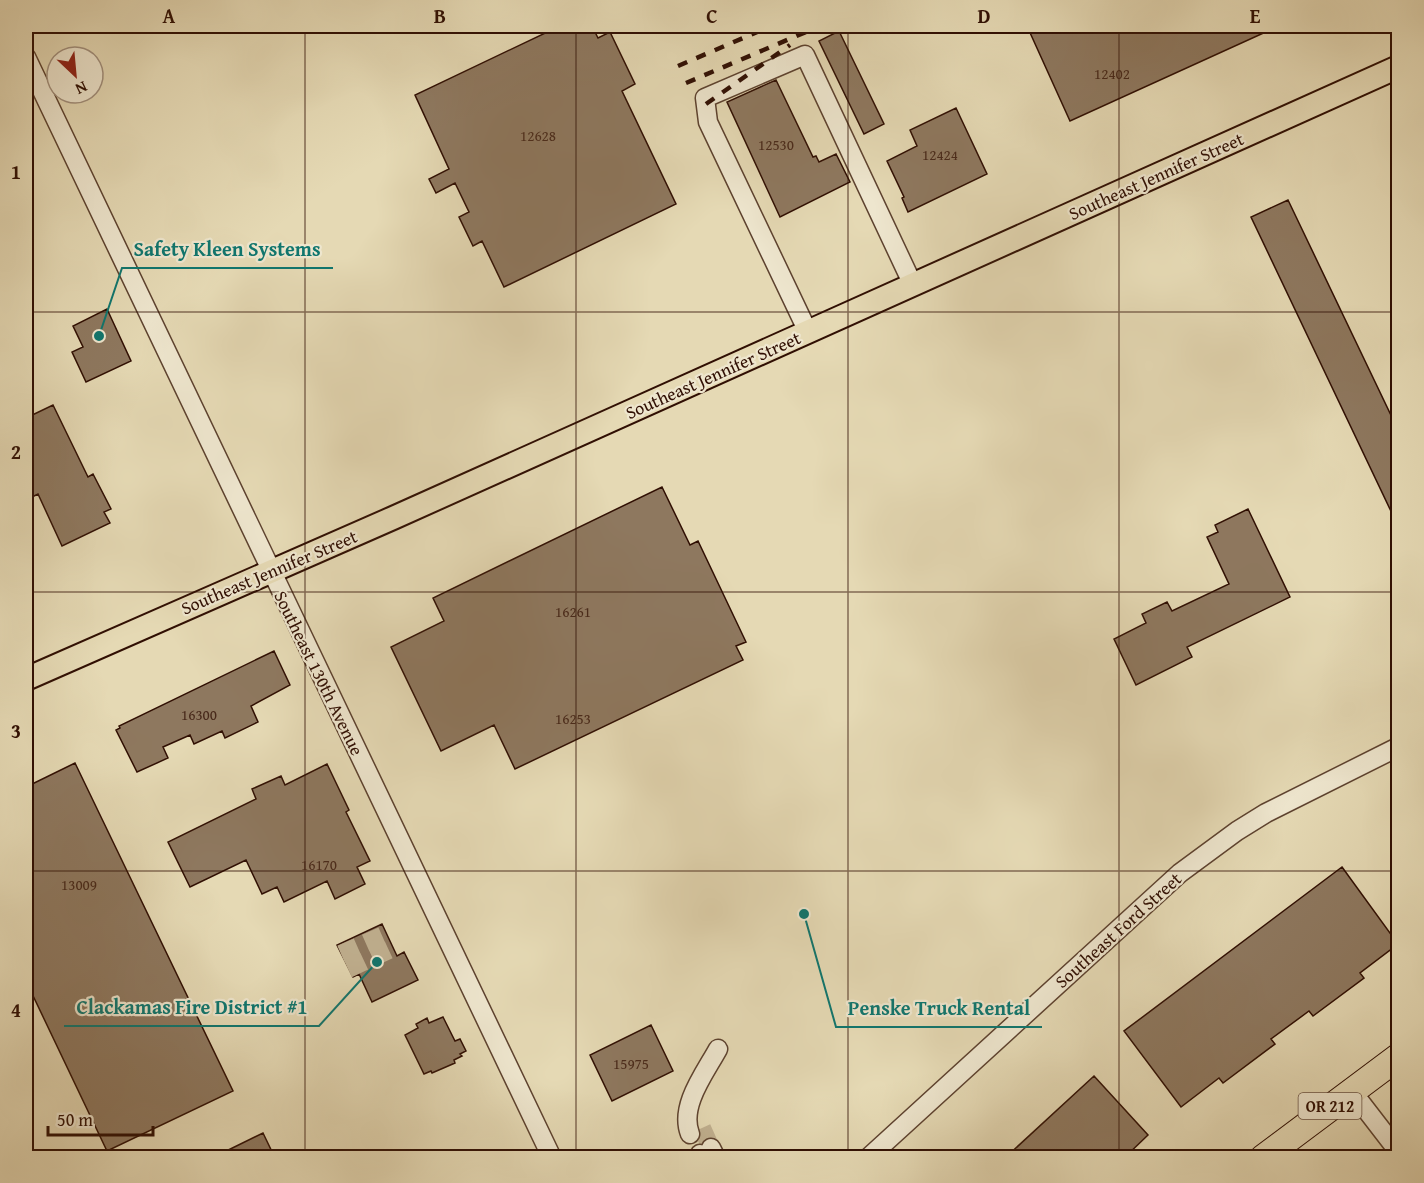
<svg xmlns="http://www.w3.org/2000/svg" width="1424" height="1183" font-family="'Gentium Book Plus',serif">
	<rect width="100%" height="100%" fill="#e5d9b4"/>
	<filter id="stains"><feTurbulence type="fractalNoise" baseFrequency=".00333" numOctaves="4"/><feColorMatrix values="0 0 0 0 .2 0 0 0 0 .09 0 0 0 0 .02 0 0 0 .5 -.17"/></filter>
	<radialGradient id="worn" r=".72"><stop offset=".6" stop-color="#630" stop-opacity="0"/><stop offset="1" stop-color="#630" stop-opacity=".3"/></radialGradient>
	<path fill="#8e785f" stroke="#300f03" stroke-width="1.5" d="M560 26H592L598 38 610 32 635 84 622 91 676 204 504 287 482 241 473 246 459 217 469 212 455 183 436 193 429 179 449 169 415 95Z
		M1027 26H1279L1070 121Z
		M839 31 884 124 864 134 819 41Z
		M776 80 813 157 816 156 819 162 836 154 850 182 780 217 727 102Z
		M956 108 987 174 908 212 902 198 904 197 887 161 917 146 910 130Z
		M1288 200 1398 430V526L1251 217Z
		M107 309 131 361 86 382 72 352 83 347 73 326Z
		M53 405 88 477 93 474 111 509 104 512 110 523 62 546 38 494 26 500V418Z
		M662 487 690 545 698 541 746 642 736 646 743 660 515 769 494 725 441 751 391 647 444 621 433 598Z
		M1248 509 1290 597 1187 647 1192 657 1136 685 1114 639 1146 623 1142 614 1167 602 1172 611 1229 584 1207 537 1218 532 1215 525Z
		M274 651 290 685 251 706 258 722 225 738 222 731 194 744 190 735 163 747 168 758 137 772 116 730 120 728 119 726Z
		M75 763 233 1091 107 1151 26 981V787Z
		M327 764 349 810 346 812 370 861 357 867 365 884 335 899 327 881 284 902 277 887 262 894 246 860 190 887 168 842 256 799 252 789 281 776 285 785Z
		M1342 867 1398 944 1360 973 1364 978 1313 1016 1309 1011 1271 1039 1275 1044 1223 1083 1219 1078 1181 1107 1124 1031Z
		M382 924 397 956 404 952 418 980 372 1002 359 974 353 977 337 945Z
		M443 1017 455 1041 460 1039 466 1051 460 1054 462 1056 454 1060 455 1063 432 1073 431 1071 424 1074 405 1035 418 1028 416 1024 427 1018 429 1023Z
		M651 1025 673 1071 612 1101 590 1055Z
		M1094 1076 1148 1135 1124 1158H1005Z
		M263 1133 275 1158H212Z"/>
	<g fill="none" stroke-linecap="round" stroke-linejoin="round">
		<path stroke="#c1b191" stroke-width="18" stroke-dasharray="18 9" stroke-linecap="butt" d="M341 954 386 934
			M348 969 393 948
			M702 1128 711 1148"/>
		<g stroke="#5d422f" stroke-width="21">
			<path id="minor" d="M26 57 552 1158
				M808 332 708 122 705 98 805 55 913 285
				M1351 1090 1398 1151
				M690 1134C679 1106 705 1073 718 1049
				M711 1148 716 1158
				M700 1154 702 1158
				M868 1158 1180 873 1237 831 1266 813 1398 747"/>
		</g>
		<g stroke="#300f03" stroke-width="26">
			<path id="major" d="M26 679 393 518 1398 67"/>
		</g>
		<g stroke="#300f03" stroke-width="28">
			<path id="highway" d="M1263 1158 1398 1057"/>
		</g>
		<use href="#minor" stroke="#eee6ce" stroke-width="18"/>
		<use href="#major" stroke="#e5d9b4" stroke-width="22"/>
		<use href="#highway" stroke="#e5d9b4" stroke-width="26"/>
		<path stroke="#300f03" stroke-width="4.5" stroke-dasharray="10 10" stroke-linecap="butt" d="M678 66 771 26
			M686 83 820 26
			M706 104 790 45"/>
	</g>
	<path fill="none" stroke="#300f03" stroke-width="1.5" stroke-opacity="0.55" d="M305 26V1158M576 26V1158M848 26V1158M1119 26V1158M26 312H1398M26 592H1398M26 871H1398"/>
	<g text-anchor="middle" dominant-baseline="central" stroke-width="4.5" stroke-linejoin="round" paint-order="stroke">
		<g font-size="15" fill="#48291a">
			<text x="1112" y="73">12402</text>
			<text x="538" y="135">12628</text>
			<text x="776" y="144">12530</text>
			<text x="940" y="154">12424</text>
			<text x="573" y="611">16261</text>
			<text x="199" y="714">16300</text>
			<text x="573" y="718">16253</text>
			<text x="319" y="864">16170</text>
			<text x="79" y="884">13009</text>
			<text x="631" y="1063">15975</text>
		</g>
		<rect fill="#eee6ce" stroke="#695040" stroke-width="1.5" x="1298.5" y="1093" width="63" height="26" rx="4.5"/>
		<g font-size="16" font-weight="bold" fill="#300f03">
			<text x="1330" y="1106">OR 212</text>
		</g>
		<g font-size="18" fill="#300f03" stroke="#eee6ce">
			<text transform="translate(1156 176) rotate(-24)">Southeast Jennifer Street</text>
			<text transform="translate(713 375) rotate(-24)">Southeast Jennifer Street</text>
			<text transform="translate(269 572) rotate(-23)">Southeast Jennifer Street</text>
			<text transform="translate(319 673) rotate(64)">Southeast 130th Avenue</text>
			<text transform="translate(1118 930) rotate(-42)">Southeast Ford Street</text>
		</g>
	</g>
	<path fill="none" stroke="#0f766e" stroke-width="2" d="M99 336L122 268H333M377 962L319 1026H64M804 914L836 1027H1042"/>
	<g fill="#0f766e" stroke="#eee6ce" stroke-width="2">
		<circle cx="99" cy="336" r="6"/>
		<circle cx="377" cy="962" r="6"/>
		<circle cx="804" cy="914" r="6"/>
	</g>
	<g font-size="20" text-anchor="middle" font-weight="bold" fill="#0f766e" stroke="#eee6ce" stroke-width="4.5" stroke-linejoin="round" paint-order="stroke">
		<text x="227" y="256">Safety Kleen Systems</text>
		<text x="192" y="1014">Clackamas Fire District #1</text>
		<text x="939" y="1015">Penske Truck Rental</text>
	</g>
	<rect width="1424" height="1183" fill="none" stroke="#e5d9b4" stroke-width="66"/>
	<g transform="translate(75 75) rotate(154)"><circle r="28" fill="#eee6ce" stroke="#a2907d" stroke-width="1.5"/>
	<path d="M0-4.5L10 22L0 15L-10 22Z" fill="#8f2418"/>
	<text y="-9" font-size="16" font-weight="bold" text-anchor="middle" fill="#300f03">N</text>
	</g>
	<path d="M48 1126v9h105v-9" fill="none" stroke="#300f03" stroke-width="3"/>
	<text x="57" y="1126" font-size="18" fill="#300f03" stroke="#eee6ce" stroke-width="4.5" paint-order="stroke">50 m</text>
	<rect x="33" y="33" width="1358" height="1117" fill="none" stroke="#300f03" stroke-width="2"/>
	<g font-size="20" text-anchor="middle" font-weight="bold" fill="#300f03">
		<text x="169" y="23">A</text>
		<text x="440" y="23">B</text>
		<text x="712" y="23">C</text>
		<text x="984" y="23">D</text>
		<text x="1255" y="23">E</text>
		<text x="16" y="179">1</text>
		<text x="16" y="459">2</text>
		<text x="16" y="738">3</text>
		<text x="16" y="1017">4</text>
	</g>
	<rect width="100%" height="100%" filter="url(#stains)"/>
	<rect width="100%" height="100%" fill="url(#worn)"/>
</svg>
